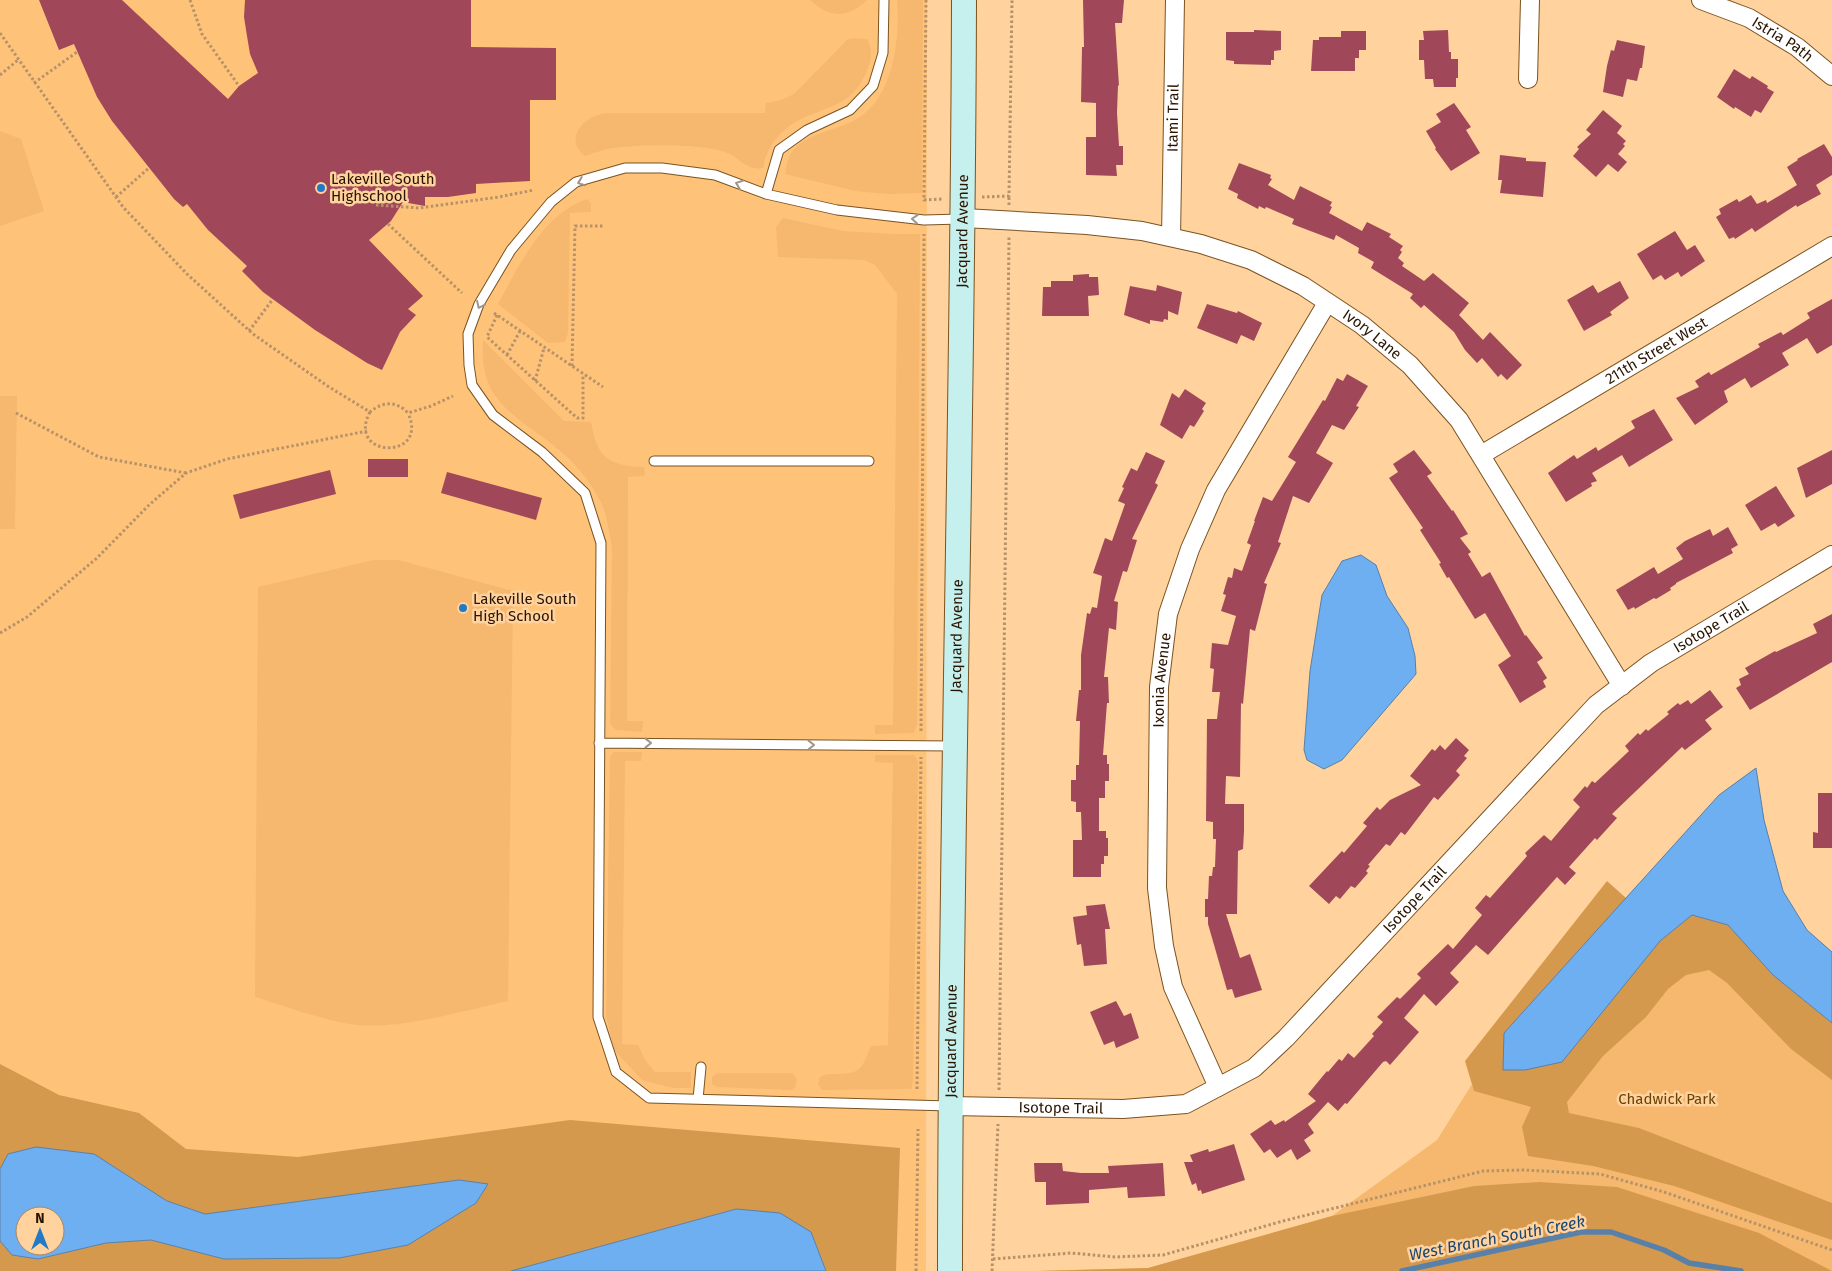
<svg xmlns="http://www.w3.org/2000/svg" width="1832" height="1271" font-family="'Fira Sans',sans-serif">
	<rect width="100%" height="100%" fill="#ffd29e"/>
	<path fill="#ffc279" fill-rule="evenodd" d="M0 0H927L926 1271H0ZM25 1216H55V1246H25Z"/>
	<path fill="#f6b86e" d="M810 0H867C848 19 829 18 810 0Z
		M897 0H923L922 193 888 194 855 191 785 174C786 168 787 160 790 155 802 134 834 131 853 121 894 100 900 40 897 0Z
		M854 38 867 39C872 48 872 59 868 68 851 112 825 103 791 125 776 135 766 150 763 168 746 171 740 157 725 152 699 143 634 144 607 149 599 151 592 154 585 156 570 145 574 129 589 119 593 116 599 115 604 113H765L766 103 781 100 794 94 848 39Z
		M0 131 21 139 44 211 0 226Z
		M587 199 591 203V212L570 213 568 333 565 342 548 343 498 304C520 264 542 215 587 199Z
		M783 218 843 231 895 234H920L917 724 914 733 875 734V725H893L897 294 875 265 864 260 778 257 776 227Z
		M483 340 564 421 591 422C597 458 609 466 644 467L645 476 628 477 627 721H643L642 732 616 730 610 724 612 548C609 531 607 512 598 497 589 480 574 462 559 450 538 432 504 414 491 389 483 375 482 355 483 340Z
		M0 396H17L15 529H0Z
		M374 560H399L513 591 508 1001C462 1011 404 1029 358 1025 327 1022 285 1006 255 997L258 587Z
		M614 752H642L641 761H625L622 1044 638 1045 645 1060 655 1072H691V1088H673L642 1080 614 1050 606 1017 610 756Z
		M875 755H914L918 761 913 1081 911 1089 822 1090 818 1085 819 1078C824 1074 827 1074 834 1074 861 1074 861 1070 871 1046L888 1045 893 763 875 762Z
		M1756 768 1764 820 1783 891 1807 930 1832 952V1271H1038L1148 1268 1332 1216 1437 1140 1504 1033 1719 795Z
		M718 1073H792L797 1079 796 1086 792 1090 717 1087 712 1084V1077Z"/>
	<path fill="#d5994d" d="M1607 881 1626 898 1504 1033 1660 941 1692 915 1728 925 1773 975 1832 1023V1080L1791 1049 1727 983 1709 970 1686 975 1668 989 1646 1017 1603 1056 1567 1102 1569 1113 1639 1128 1832 1203V1240L1674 1186 1593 1166 1528 1156 1522 1127 1531 1107 1474 1091 1465 1061Z
		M0 1064 59 1095 139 1113 186 1149 298 1157 570 1120 900 1148 896 1271H826L811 1232 736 1209 511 1271H0V1241L12 1255 38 1259 106 1243 151 1240 224 1259 339 1258 408 1245 488 1185 459 1180 205 1214 167 1201 93 1154H8L0 1169Z
		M1539 1182 1617 1187 1759 1233 1832 1271H1038L1148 1268 1332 1216 1474 1186Z"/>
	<path fill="#6eaff1" stroke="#5980a9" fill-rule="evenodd" d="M1361 555 1376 565 1387 596 1408 628 1415 656 1416 674 1342 760 1324 769 1307 760 1304 750 1310 671 1322 595 1342 561Z
		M1756 768 1764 820 1783 891 1807 930 1832 952V1023L1773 975 1728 925 1692 915 1660 941 1562 1062 1525 1070H1503L1504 1033 1719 795Z
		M36 1147 94 1154 167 1201 205 1214 459 1180 488 1184 476 1203 408 1245 339 1258 224 1259 151 1240 106 1243 38 1259 12 1255 0 1241V1169L8 1154ZM25 1216H55V1246H25Z
		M736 1209 780 1213 811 1232 826 1271H511Z"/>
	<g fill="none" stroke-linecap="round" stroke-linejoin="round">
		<path stroke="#5980a9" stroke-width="5.5" d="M1402 1271 1581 1232H1611L1664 1250 1689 1263 1741 1271"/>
	</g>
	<path fill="#a04859" d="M39 0H122L228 99 239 86 258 73 250 54 247 36 244 17 245 0H471V47L556 48V100H530V181L476 184V193L448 197H425V206L403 202 391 221 369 240 423 296 408 309 416 315 400 332 382 370 367 363 315 330 263 292 242 271 247 266 208 230 187 204 183 207 174 199 112 121 97 97 74 44 59 50Z
		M1083 0H1124L1122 23H1115L1119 86 1118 85 1117 113 1119 146H1123V165H1116L1117 176 1086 175V137H1096V103L1081 102 1082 47H1084Z
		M1254 30 1281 31V50L1274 51V60H1271V65L1234 64V61L1226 60V32H1254Z
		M1448 30 1449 52H1451V59H1458V78H1456V87H1434L1433 79H1425L1424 60H1419V40H1424L1423 31Z
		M1341 31H1366V50H1359V58H1355V71H1311L1313 40H1319V37H1341Z
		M1617 40 1645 46 1642 68H1640L1637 81 1627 79 1623 97 1603 92 1607 66 1611 50 1614 51Z
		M1734 69 1750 79 1752 76 1768 86 1767 88 1774 92 1761 113 1755 110 1751 117 1735 107 1734 109 1717 97Z
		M1454 103 1471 127 1466 130 1480 153 1451 171 1435 149 1436 148 1426 131 1441 122 1436 114Z
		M1603 110 1622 126 1617 133 1626 141 1623 144 1625 146 1618 154 1627 162 1618 172 1608 164 1596 177 1573 156 1579 149 1577 147 1591 134 1586 130Z
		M1824 144 1832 157V175L1816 185 1821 194 1797 207 1796 205 1755 232 1752 228 1735 239 1734 237 1729 239 1716 217 1721 214 1719 209 1737 199 1739 202 1751 195 1757 204 1766 200 1767 203 1797 185 1787 167 1798 160 1797 159Z
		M1500 155 1526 158V161L1546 162 1543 197 1500 193 1502 180H1498Z
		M1239 163 1271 175 1270 178 1272 179 1268 185 1294 200 1300 186 1332 202 1330 206 1332 207 1329 213 1362 231 1367 222 1391 234 1389 237 1403 246 1400 250 1402 252 1398 258 1404 263 1402 266 1424 281 1433 273 1469 303 1459 315 1483 340 1490 332 1522 365 1507 380 1501 374 1498 377 1482 358 1477 363 1465 350 1454 332 1424 305 1421 308 1410 298 1413 294 1371 268 1374 262 1358 253 1359 248 1336 235 1334 240 1292 224 1294 219 1266 207 1265 209 1259 206 1258 209 1237 198 1238 194 1228 189Z
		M1675 231 1687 250 1695 245 1705 261 1681 277 1678 272 1665 280 1661 275 1653 280 1637 254Z
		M1089 274V277H1098L1099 295 1088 296 1089 316H1042L1043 287H1051V281H1073V275Z
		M1620 281 1629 298 1610 312 1612 315 1584 331 1567 300 1593 285 1598 293Z
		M1157 285 1182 292 1178 315 1168 311V320L1164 319 1163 322 1150 320V324L1124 315 1130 286 1156 291Z
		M1832 299V345L1817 354 1807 338 1782 353 1789 365 1751 388 1745 378 1724 391 1728 402 1695 425 1676 398 1699 387 1695 381 1709 372 1711 375 1760 347 1758 344 1781 332 1783 335 1810 318 1807 313Z
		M1207 304 1237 313 1238 311 1262 323 1254 341 1241 335 1237 344 1197 328Z
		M1347 374 1368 386 1356 406 1359 407 1344 430 1332 425 1316 453 1333 463 1309 503 1293 496 1278 542 1281 543 1264 583 1267 584 1255 631 1250 629 1243 704 1241 703 1240 777 1226 776 1225 804H1244V831L1243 849 1238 851 1237 914H1226L1240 958 1250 954 1262 990 1235 998 1232 989 1227 990 1208 924V917H1205V899H1208L1209 876H1212L1213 867H1215L1216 839H1213V822L1206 821 1207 719H1217L1220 692H1212L1214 669 1210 668 1212 643 1228 645 1236 616 1221 611 1226 595 1223 594 1228 577 1232 578 1234 568 1242 571 1251 545 1247 543 1255 521H1254L1263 497 1272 501 1296 462 1288 457 1323 400 1325 401 1337 378 1343 381Z
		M1185 389 1206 403 1202 409 1204 411 1194 427 1190 425 1182 439 1160 425 1172 393 1179 398Z
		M1654 409 1673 440 1629 467 1622 455 1592 473 1597 481 1591 483 1592 486 1566 502 1548 473 1574 455 1577 459 1596 447 1598 451 1635 428 1631 421Z
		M1414 450 1432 473 1427 476 1452 511 1453 510 1468 534 1460 538 1471 552 1468 554 1482 577 1490 572 1525 636 1526 635 1543 658 1537 662 1547 678 1543 681 1546 687 1520 703 1498 665 1511 656 1485 613 1475 619 1449 577 1447 578 1439 564 1441 563 1420 530 1423 528 1389 478 1398 472 1393 464Z
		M1832 450V484L1806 498 1797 468Z
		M1146 452 1165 461 1155 483 1158 485 1132 539 1137 540 1127 572 1123 571 1114 601 1118 602 1116 630 1109 628 1104 677H1108L1109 703H1107L1103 755H1107V764H1109V781H1105V798H1099V831H1106V838H1108V856H1104V864H1101V877H1073V840H1082L1081 812H1076V802L1071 801V780H1076V765H1079L1080 721H1076L1079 690H1081V655L1087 613 1090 614 1092 607 1097 608 1102 576 1093 573 1105 538 1112 541 1125 504 1118 501 1124 488 1122 487 1131 468 1137 471Z
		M368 459H408V477H368Z
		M330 470 336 494 240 519 233 495Z
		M447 472 542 498 536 520 441 493Z
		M1776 486 1795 516 1778 527 1775 523 1761 531 1745 505Z
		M1728 527 1738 545 1731 549 1733 553 1676 583V584L1670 588 1671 590 1656 599 1654 598 1635 609 1634 607 1628 610 1616 590 1654 567 1658 574 1683 559 1676 548 1685 541 1710 529 1713 536Z
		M1832 614V662L1750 710 1736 688 1741 685 1739 679 1749 674 1745 668 1775 651 1776 652 1817 633 1813 624Z
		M1710 690 1723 707 1705 720 1712 729 1685 750 1682 747 1612 814 1617 818 1597 840 1595 838 1569 867 1576 873 1565 885 1557 877 1488 955 1476 945 1450 973 1459 982 1436 1006 1424 994 1404 1018 1419 1032 1390 1065 1386 1061 1383 1062 1347 1104 1345 1103 1338 1111 1328 1102 1308 1124 1314 1133 1304 1140 1311 1151 1297 1160 1291 1149 1277 1158 1270 1149 1264 1153 1250 1134 1271 1120 1275 1125 1284 1120 1285 1122 1316 1101 1308 1094 1327 1071 1328 1072 1339 1059 1342 1061 1348 1053 1354 1058 1374 1036 1372 1034 1383 1022 1377 1017 1397 997 1400 999 1421 978 1417 974 1448 944 1453 949 1482 915 1475 908 1486 895 1490 898 1527 856 1525 853 1544 835 1551 841 1580 807 1573 800 1585 786 1587 788 1592 781 1595 783 1629 751 1625 746 1638 733 1640 735 1646 729 1648 731 1669 714 1667 712 1678 703 1680 705 1688 700 1691 704Z
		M1456 738 1469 750 1464 756 1467 758 1456 771 1460 775 1438 800 1434 797 1405 835 1401 832 1390 846 1386 844 1368 865 1370 866 1366 871 1368 873 1355 888 1351 886 1340 899 1336 896 1329 904 1309 886 1342 851 1344 853 1367 826 1363 823 1377 807 1380 810 1390 800 1421 785 1410 776 1432 749 1435 751 1440 745 1445 750Z
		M1818 793H1832V848H1813V832L1818 833Z
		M1105 904 1110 929H1105L1107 964 1084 966 1081 944 1077 945 1073 917 1087 915 1086 906Z
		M1116 1001 1124 1016 1131 1013 1139 1038 1116 1048 1114 1041 1104 1045 1090 1012Z
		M1234 1144 1245 1180 1202 1194 1201 1190 1198 1191 1196 1183 1192 1185 1184 1162H1193L1190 1155 1208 1149 1209 1152Z
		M1034 1163H1062L1063 1171 1081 1173H1109L1108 1166 1163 1163 1165 1196 1128 1198 1127 1187 1089 1190V1203L1046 1205V1182H1035Z"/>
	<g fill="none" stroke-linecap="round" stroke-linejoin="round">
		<g stroke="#7a5321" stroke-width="11">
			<path id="lane" d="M766 194 779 150 807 130 850 110 873 86 883 53 884 0
				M654 461H869
				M599 743 954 746
				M698 1099 701 1067
				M950 1106 649 1098 616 1072 598 1017 601 543 585 493 542 452 493 415 472 385 469 365 468 334 479 304 511 250 551 202 576 182 625 168H662L715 175 766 194 837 210 924 220 961 219"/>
		</g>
		<g stroke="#7a5321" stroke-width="20">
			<g id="street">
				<path id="s1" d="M1701 0 1749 18 1797 47 1832 76"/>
				<path d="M1528 79 1530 0"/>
				<path id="s2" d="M964 218 1087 225 1142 231 1201 244 1251 260 1303 286 1362 325 1410 365 1459 420 1622 686"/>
				<path id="s3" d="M1171 237 1175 0"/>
				<path id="s4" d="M1481 455 1832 246"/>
				<path id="s5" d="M1218 1087 1173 987 1164 946 1157 888 1159 687 1168 614 1190 549 1216 490 1327 303"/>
				<path id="s6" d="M950 1106 1123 1109 1186 1104 1254 1068 1286 1038 1596 705 1651 663 1832 555"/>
			</g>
		</g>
		<g stroke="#7a5321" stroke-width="26">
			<g id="secondary">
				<path id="s7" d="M950 1271C950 847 963 424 964 0"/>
			</g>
		</g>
		<path stroke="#b69269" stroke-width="3" stroke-dasharray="2.5 2.5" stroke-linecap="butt" d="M190 0 202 34 239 86
			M926 0 924 200 943 199
			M0 33 123 207 187 274 253 334 329 387 370 412C383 401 397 401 408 413L431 406 453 396
			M0 75 18 60
			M34 83 77 52
			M116 197 149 168
			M982 197 1009 196 1012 0
			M376 205 419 208 499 197 534 190
			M1009 205V196
			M388 224 462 293
			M494 313 603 387
			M497 315 487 337 577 418H583V374
			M249 331 273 299
			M507 355 520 331
			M572 366 575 226H603
			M535 381 544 348
			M370 412C345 458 430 461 408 413
			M16 413 99 457 186 473
			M0 633 27 617 97 558 149 505 186 473 227 459 367 431
			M921 731 924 234
			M917 1089 921 757
			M999 1090 1009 236
			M993 1259 1071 1253 1115 1257 1163 1255 1283 1221 1483 1171 1523 1170 1600 1174 1664 1192 1832 1250
			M916 1271 918 1129
			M992 1271 998 1124"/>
		<use href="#lane" stroke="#fff" stroke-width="9"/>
		<use href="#street" stroke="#fff" stroke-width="18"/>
		<use href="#secondary" stroke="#c6f0ee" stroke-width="24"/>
	</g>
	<defs><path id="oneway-chevron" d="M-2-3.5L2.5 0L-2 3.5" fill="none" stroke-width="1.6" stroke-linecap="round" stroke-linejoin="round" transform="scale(1.25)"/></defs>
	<g stroke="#9e958c">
		<use href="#oneway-chevron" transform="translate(581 182) rotate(159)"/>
		<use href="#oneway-chevron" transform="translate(739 184) rotate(-159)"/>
		<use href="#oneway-chevron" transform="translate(915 219) rotate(-175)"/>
		<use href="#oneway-chevron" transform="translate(480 305) rotate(115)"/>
		<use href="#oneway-chevron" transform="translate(648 743)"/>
		<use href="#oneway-chevron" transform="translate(811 745)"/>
	</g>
	<g fill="#227ac7" stroke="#ffd29e" stroke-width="2">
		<circle cx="321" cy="188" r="5"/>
		<circle cx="463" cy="608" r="5"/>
	</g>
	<g text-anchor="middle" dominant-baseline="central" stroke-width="5" stroke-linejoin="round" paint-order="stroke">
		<g font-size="15" fill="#281400" stroke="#ffd29e">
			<text stroke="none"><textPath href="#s1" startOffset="91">Istria Path</textPath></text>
			<text stroke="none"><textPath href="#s3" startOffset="119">Itami Trail</textPath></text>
			<text stroke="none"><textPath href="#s7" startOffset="1040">Jacquard Avenue</textPath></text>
			<text stroke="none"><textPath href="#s2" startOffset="434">Ivory Lane</textPath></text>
			<text stroke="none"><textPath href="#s4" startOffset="204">211th Street West</textPath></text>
			<text stroke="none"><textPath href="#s6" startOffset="951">Isotope Trail</textPath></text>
			<text stroke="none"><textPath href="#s7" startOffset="635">Jacquard Avenue</textPath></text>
			<text stroke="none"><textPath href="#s5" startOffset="418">Ixonia Avenue</textPath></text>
			<text stroke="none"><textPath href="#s6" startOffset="546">Isotope Trail</textPath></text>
			<text stroke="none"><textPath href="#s7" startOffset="230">Jacquard Avenue</textPath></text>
			<text stroke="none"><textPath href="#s6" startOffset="111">Isotope Trail</textPath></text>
		</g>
		<g font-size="15" fill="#281400" stroke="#ffd29e" text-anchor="start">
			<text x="331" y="179">Lakeville South<tspan x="331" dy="17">Highschool</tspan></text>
			<text x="473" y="599">Lakeville South<tspan x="473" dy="17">High School</tspan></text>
		</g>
		<g font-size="15" fill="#6b4304" stroke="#ffd29e">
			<text x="1667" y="1099">Chadwick Park</text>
		</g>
		<g font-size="16" font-style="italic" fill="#184671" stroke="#ffd29e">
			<text transform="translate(1497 1238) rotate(-11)">West Branch South Creek</text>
		</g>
	</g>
	<g transform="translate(40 1231)"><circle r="24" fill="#ffd29e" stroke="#a9865f"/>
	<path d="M0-4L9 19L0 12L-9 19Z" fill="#227ac7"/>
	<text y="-8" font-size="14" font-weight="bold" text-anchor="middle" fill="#281400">N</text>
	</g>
</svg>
